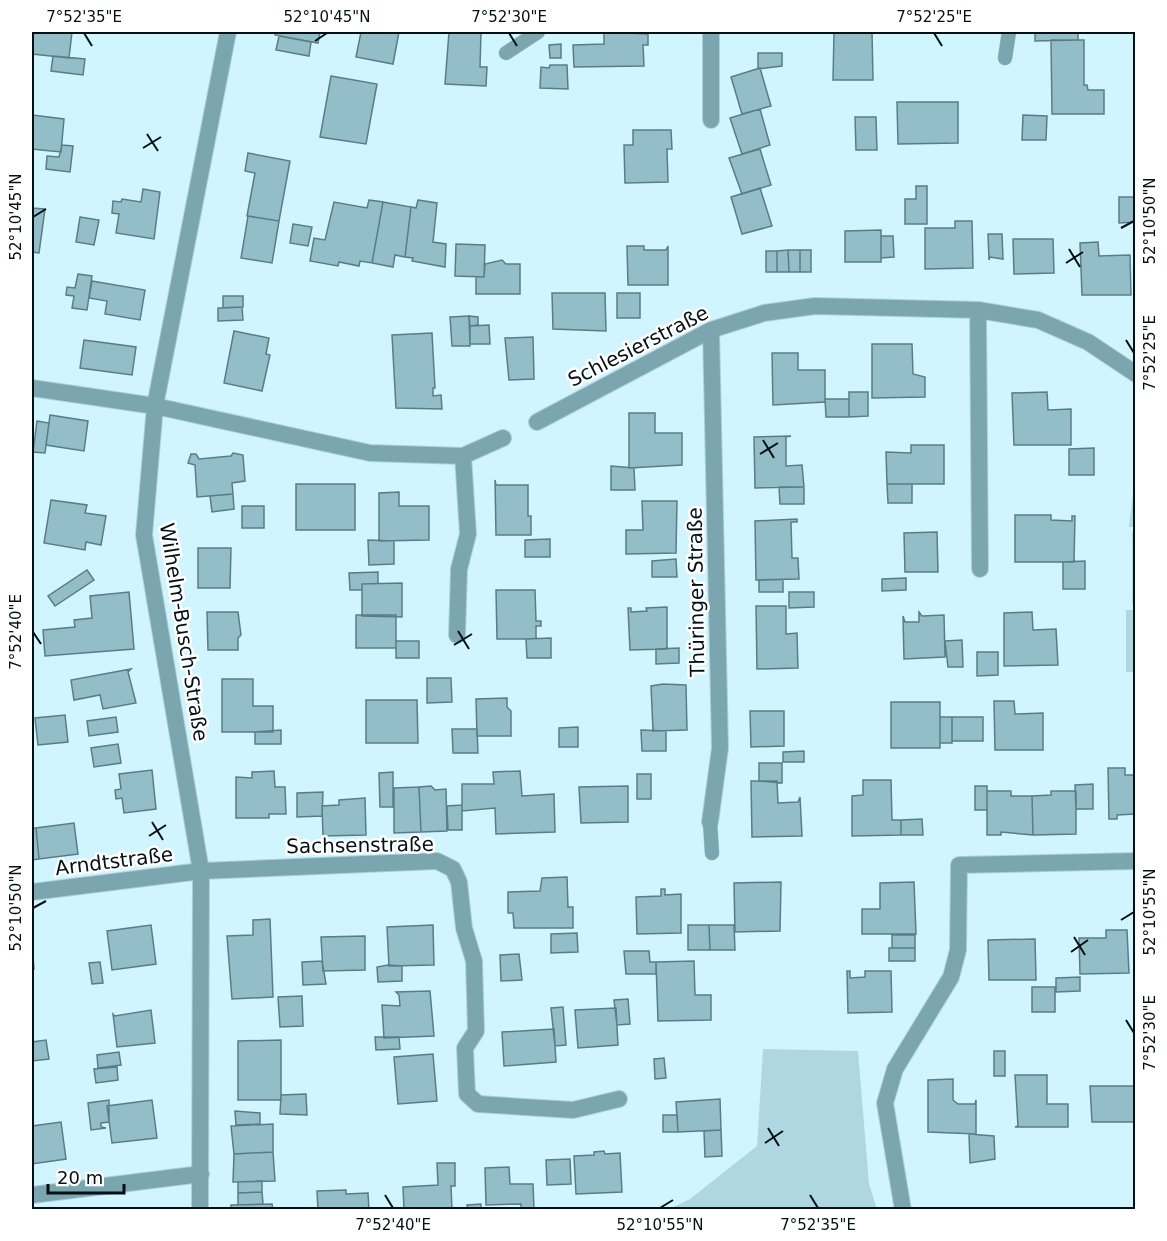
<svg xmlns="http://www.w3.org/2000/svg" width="1167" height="1241" font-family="'DejaVu Sans',sans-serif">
	<rect width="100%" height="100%" fill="#d0f5ff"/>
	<path fill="#afd7e1" d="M1135 476V527H1129Z
		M1132 532H1136L1135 605H1132Z
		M1126 610H1135V672H1126Z
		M763 1049 858 1051 869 1184 877 1209H669L690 1199 757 1146Z"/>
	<path fill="#93bdc8" stroke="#5a7d85" stroke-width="1.5" d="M32 32H72L69 58 32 54Z
		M275 32H320L318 43 275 35Z
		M361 32H399L393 64 356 57Z
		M449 32H481L480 67H487L486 86 445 84Z
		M604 32 648 34V45H643L644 66 574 67 573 45 604 44Z
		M834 32H872L873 80H833Z
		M1035 32H1078V40L1035 41Z
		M279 36 311 42 309 56 276 50Z
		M1051 40H1084V85H1087L1088 90H1104V114H1052Z
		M561 44V58H550L549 45Z
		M758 53H782V66L758 69Z
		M53 56 85 59 83 75 51 71Z
		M550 65H567L568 89 540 88 541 67 549 68Z
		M760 68 771 106 742 114 731 77Z
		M331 76 377 84 366 144 320 137Z
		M897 102H958V143L898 144Z
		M760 109 770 145 742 154 730 118Z
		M32 115 64 119 61 152 32 149Z
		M1023 115 1047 116 1046 140H1022Z
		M855 117H876L877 150H856Z
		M633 130H671L672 149H667L668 182 625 183 624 145H633Z
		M62 145 73 146 70 172 46 169 47 156 59 157Z
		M760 149 771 185 742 194 729 158Z
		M248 153 290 161 279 221 247 216 255 173 245 171Z
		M916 186H927V224H905V199H916Z
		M760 188 772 226 742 234 731 197Z
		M143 189 160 192 154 239 116 233 119 214 112 213 113 201 121 202 122 199 141 202Z
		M32 197V208L45 209 39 253 32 252Z
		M1119 197H1136V222L1119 223Z
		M369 200 383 202 372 263 360 261 359 266 339 262 338 266 310 261 314 238 325 240 334 202 367 208Z
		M418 200 437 203 433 242 446 244 445 267 412 261 413 258 405 257 411 207 416 208Z
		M383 202 411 207 405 257 395 255 393 267 372 263Z
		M248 216 279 221 272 263 241 258Z
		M80 217 99 220 94 245 76 242Z
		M955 221H972L973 268 925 269V228H955Z
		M293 224 312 227 308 246 290 243Z
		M881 230V262H845V231Z
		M988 234H1002L1003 259 990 257 989 260Z
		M881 236H893L894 257 881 258Z
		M1013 239H1053L1054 273 1014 274Z
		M1098 242 1099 256 1130 255 1131 295H1082L1080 243Z
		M456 244 485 245 484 277 455 276Z
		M627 246H644V250H666L668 246V285H628Z
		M788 250 789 272H777V251Z
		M788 250H800V272H789Z
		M800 250H811V272H800Z
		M766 251H777V272H766Z
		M502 260 506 264H520V294H476V277H484L485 264Z
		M78 274 92 276 87 310 72 308 74 296 66 295 67 287 75 288Z
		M92 281 145 290 140 320 105 314 107 301 89 298Z
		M552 293H605L606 331 553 329Z
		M617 293H640V318H617Z
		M223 296H243V307L223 308Z
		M242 307 243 320 218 321V308Z
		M469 316 478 317V325L470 326Z
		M450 317 469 316 470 346H452Z
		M489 325 490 344H470V326Z
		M234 331 269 338 266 354 270 355 262 391 224 383Z
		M432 333 435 388H433V396L441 395 442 409 396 408 392 335Z
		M533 337 534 379 509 380 505 338Z
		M84 340 136 347 132 375 80 368Z
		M872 344H912L913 374 925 377V397L872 398Z
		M772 353H798V370H825V402L773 405Z
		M849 392H868V416L849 417Z
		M1047 392 1048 410 1071 409V445H1014L1012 393Z
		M825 399H849V417H826Z
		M629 413H655V433H682V465L629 468Z
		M50 415 88 421 84 451 46 445Z
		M37 421 49 423 45 453 33 452Z
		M791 436 786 437V466L802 465 804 487 755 488 754 437Z
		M911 445H944V484H887L886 452 911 453Z
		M1094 448V475H1069V449Z
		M233 453 243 455 245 481 232 483 233 494 197 497 195 465 188 463 191 454H196L199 459 231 456Z
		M611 466 634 468 635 490H611Z
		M495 480 496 485H528V516H531V535H496Z
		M296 484H355V530H296Z
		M887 484H912V503H888Z
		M779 487H804V504H780Z
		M399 492V506H429V540L379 541V493Z
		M233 494 234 509 212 512 210 496Z
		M51 500 87 505 85 513 106 516 101 545 86 542 85 550 44 543Z
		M642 501H677L676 553 626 554V530H643Z
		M242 506H264V528H242Z
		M1015 515H1051V520L1072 521V516H1075L1074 562H1015Z
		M797 519V522H791L792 558H798L799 579 756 580 755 521Z
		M937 532 938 572H905L904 533Z
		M550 539V557H525V540Z
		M368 540 394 541V564L369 565Z
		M198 548H231L230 588H198Z
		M676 559 677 577H652V561Z
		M1085 561V589H1063V562Z
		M87 570 94 580 55 606 48 596Z
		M378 572V584H362V590H350L349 573Z
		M906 578V590L882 591V579Z
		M759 580H783V592H759Z
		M402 583V617L362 616V584Z
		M496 590H535L536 621H541V626H536V639H497Z
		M129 592 134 649 45 656 43 630 75 627 74 620 92 618 90 596Z
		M789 592H814V607L789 608Z
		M756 606H786V634L797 633 798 668 757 669Z
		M667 607V649L630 650 628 608H631V612L647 611 646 608Z
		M207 612H238L241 635 238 638V650H208Z
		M919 612 922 616 944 615 945 657 904 659 903 616 905 622H919Z
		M1032 612 1033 630 1056 629 1058 665 1004 666V613Z
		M356 615H396V648H356Z
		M551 638V658H527L526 639Z
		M962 640 963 667H948L945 641Z
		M396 641H419V658H396Z
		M679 648V663L656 664V649Z
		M977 652H998V675L977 676Z
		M131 669 128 672 136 703 103 709 100 695 74 700 71 680Z
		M427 678H451L452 702 427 703Z
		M222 679H253V706H273V732H222Z
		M663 684 686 685 687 730 653 731 651 686Z
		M507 698V707L511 711V736H477L476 699Z
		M366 700H417L418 743H366Z
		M994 701H1014L1015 714 1043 713V750H995Z
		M891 702H940V748H891Z
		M750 711H784V746L751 747Z
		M65 715 68 742 38 745 35 718Z
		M116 717 118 732 89 736 87 721Z
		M940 717H952V743H940Z
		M952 717H983V741H952Z
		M578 727V747H559V728Z
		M452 729H477L478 753H453Z
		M281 730V744H255V732Z
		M641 730 666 731V751H642Z
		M118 744 121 763 94 767 91 748Z
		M804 751V762H783V752Z
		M759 763H782V783L759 781Z
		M1108 768H1125V775H1136V818L1135 814 1117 815V819H1109Z
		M152 770 156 809 124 813 122 798 116 799 115 790 121 789 119 774Z
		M274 771 275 787H285L286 814H269V818H236V777L252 778V772Z
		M520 771 522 796 554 794 555 832 496 834 495 808 462 811V784H494L493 772Z
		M393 772V807H380L379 773Z
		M637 774H651V799H637Z
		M863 780H891L892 820H901V835L852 836V796L863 795Z
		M751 781H777L778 803 798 802 800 797 802 836 752 837Z
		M1093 784V809H1076L1075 785Z
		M431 786 435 790 446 789 447 831 421 832 419 787Z
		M628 786V822L581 823 579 787Z
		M975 786H987V810H975Z
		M419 787 421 832 394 833V788Z
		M987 791H1011V796H1032L1033 835 1001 832V835H987Z
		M1051 791H1076V834L1033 835 1032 796 1051 795Z
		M323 792 322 816 297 817V793Z
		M365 798 366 835 323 836 322 806 339 805V800Z
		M462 805V830H448L447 806Z
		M922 819 923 835H901V820Z
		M74 823 78 854 39 859 36 828Z
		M32 828H36L39 859 32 860Z
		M567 877 568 907H573V928H514L513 913H508V892L540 891 542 878Z
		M781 882 780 931 735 932 734 883Z
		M914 882 916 934H862V909H880V883Z
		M661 889H665V895L681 894V933L637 934 636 897 661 896Z
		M270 919 273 997 232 999 227 936 253 935V920Z
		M151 925 156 964 112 970 107 931Z
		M433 925 434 965 389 966 387 927Z
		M688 925H709L710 950H688Z
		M709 925H734L735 950H710Z
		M1106 930H1127L1129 973 1080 974 1079 938H1106Z
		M577 933 578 952 551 953V934Z
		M892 935H915V948H892Z
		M365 936V970L323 971 321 937Z
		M1035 939 1036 980H989L988 940Z
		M32 944 34 969H32Z
		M889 948H915V961H889Z
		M624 951H649L650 962H656V974H626Z
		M519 954 522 980 501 981 500 955Z
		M322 961 326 984 303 985 302 962Z
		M694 961 695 995H711V1020L658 1021 656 962Z
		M100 962 103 983 92 984 89 963Z
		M388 965 402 966V981L378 982 377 967Z
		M847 971H850V978L865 977V971H891L892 1012 848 1013Z
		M1080 977V991L1056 992V978Z
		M1032 987H1055V1012H1032Z
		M430 991 434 1036 384 1038 382 1005 400 1006 399 995 396 992Z
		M302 996 303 1026 280 1027 278 997Z
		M628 999 630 1024 617 1025 614 1000Z
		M563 1007 566 1045 555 1046 551 1008Z
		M616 1008 618 1045 578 1048 575 1010Z
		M151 1010 155 1043 117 1047 113 1014 115 1016Z
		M554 1029 556 1062 504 1066 502 1032Z
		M375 1037H399L400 1049 376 1050Z
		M46 1040 49 1059 32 1061V1042Z
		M281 1040V1100H238V1041Z
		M994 1051H1005V1076H994Z
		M119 1052 121 1065 98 1068 97 1055Z
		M433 1054 437 1101 398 1104 394 1057Z
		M664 1058 666 1078 655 1079 654 1059Z
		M117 1067 118 1080 96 1083 94 1069Z
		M1015 1075H1047V1104H1068V1127H1015L1018 1126Z
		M953 1079V1100L958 1104H975L976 1100V1134L928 1132V1080Z
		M1090 1086H1136V1122H1092Z
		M306 1094 307 1115 280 1114 281 1095Z
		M720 1099 721 1130 678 1132 676 1102Z
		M109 1100V1122L101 1123V1127L106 1128 91 1130 88 1103Z
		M152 1100 157 1138 112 1143 107 1106Z
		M235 1111 260 1113V1124L236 1125Z
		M663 1115H677L678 1132H663Z
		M61 1122 66 1159 32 1164V1126Z
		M273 1124V1152L234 1154 231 1126Z
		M721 1130 722 1156 705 1157 704 1131Z
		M969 1134 994 1136 995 1159 970 1163Z
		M604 1151 605 1154 620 1153 622 1192 576 1194 574 1156 594 1155V1152Z
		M273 1152 275 1181 233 1182 234 1154Z
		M570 1159 571 1184 547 1185 546 1160Z
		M437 1163H455V1186H451L452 1210H404L403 1187 438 1185Z
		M509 1167 510 1184H533L534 1210 521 1209V1204L486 1205 485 1168Z
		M262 1181V1192L238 1193V1182Z
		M346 1190V1194L368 1193 369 1210H318L317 1191Z
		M262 1192 263 1204 238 1205V1193Z
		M272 1204 273 1210H231V1205Z
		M481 1204V1210H468L467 1205Z"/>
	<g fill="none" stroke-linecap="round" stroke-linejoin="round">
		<g stroke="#afd0d9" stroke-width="15">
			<path id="service" d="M506 53 538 32
				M1005 58 1009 32
				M710 822 712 853"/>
		</g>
		<g stroke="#afd0d9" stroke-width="18">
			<path id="minor" d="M711 32V120
				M978 310 980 569
				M32 388 155 406 370 453 463 456 503 438
				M537 422 711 330 764 313 815 306 978 310 1038 320 1088 342 1136 374
				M457 635 459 569 468 534 463 456
				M710 822 720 748 711 330
				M32 892 201 871 437 861 453 869 459 882 464 928 474 961 476 1031 465 1048 467 1094 478 1104 573 1110 619 1099
				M32 1195 201 1174
				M200 1210 201 871 144 535 155 406 228 32
				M903 1210 885 1103 895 1069 951 977 958 950 959 865 1136 861"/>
		</g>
		<use href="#service" stroke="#7ba6b0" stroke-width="14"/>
		<use href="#minor" stroke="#7ba6b0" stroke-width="16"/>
	</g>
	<path fill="none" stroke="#041013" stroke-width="2" d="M84 33 92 46M509 33 517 46M934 33 942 46M315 41 327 33M147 134 158 151M143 148 161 137M33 217 46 209M1121 228 1134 221M1069 249 1080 267M1066 263 1083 252M1126 340 1134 353M763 440 774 458M760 454 778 443M458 631 469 649M33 632 41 644M454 645 472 634M152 822 163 840M149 836 166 825M33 908 46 901M1121 920 1134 912M1074 937 1085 955M1071 952 1088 940M1126 1020 1134 1033M768 1128 779 1146M765 1143 783 1131M385 1195 393 1208M810 1195 818 1208M660 1208 673 1200"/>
	<g text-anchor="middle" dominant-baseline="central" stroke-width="5" stroke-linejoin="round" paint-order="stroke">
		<g font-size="20" fill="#041013" stroke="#fff">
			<text transform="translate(638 346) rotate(-27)">Schlesierstraße</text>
			<text transform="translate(696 592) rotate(-91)">Thüringer Straße</text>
			<text transform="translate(184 632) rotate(81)">Wilhelm-Busch-Straße</text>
			<text transform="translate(360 845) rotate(-1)">Sachsenstraße</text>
			<text transform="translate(114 861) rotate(-7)">Arndtstraße</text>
		</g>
	</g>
	<rect width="1167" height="1241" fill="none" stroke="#ffffff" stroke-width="66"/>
	<path d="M48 1184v9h76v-9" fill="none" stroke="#041013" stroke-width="3"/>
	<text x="57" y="1184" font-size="18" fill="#041013" stroke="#ffffff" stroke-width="4.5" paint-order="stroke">20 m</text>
	<rect x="33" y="33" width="1101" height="1175" fill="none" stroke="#041013" stroke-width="2"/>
	<g font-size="15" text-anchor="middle" fill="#041013">
		<text x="84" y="22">7°52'35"E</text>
		<text x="327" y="22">52°10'45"N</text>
		<text x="509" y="22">7°52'30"E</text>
		<text x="934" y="22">7°52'25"E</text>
		<text transform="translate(16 217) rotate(-90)" y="5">52°10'45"N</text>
		<text transform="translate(1150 221) rotate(-90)" y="5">52°10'50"N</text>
		<text transform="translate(1150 353) rotate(-90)" y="5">7°52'25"E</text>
		<text transform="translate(16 632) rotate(-90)" y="5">7°52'40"E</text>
		<text transform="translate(16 908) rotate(-90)" y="5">52°10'50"N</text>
		<text transform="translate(1150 912) rotate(-90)" y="5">52°10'55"N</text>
		<text transform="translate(1150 1033) rotate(-90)" y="5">7°52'30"E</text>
		<text x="393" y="1230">7°52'40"E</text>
		<text x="660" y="1230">52°10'55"N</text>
		<text x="818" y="1230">7°52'35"E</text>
	</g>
</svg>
